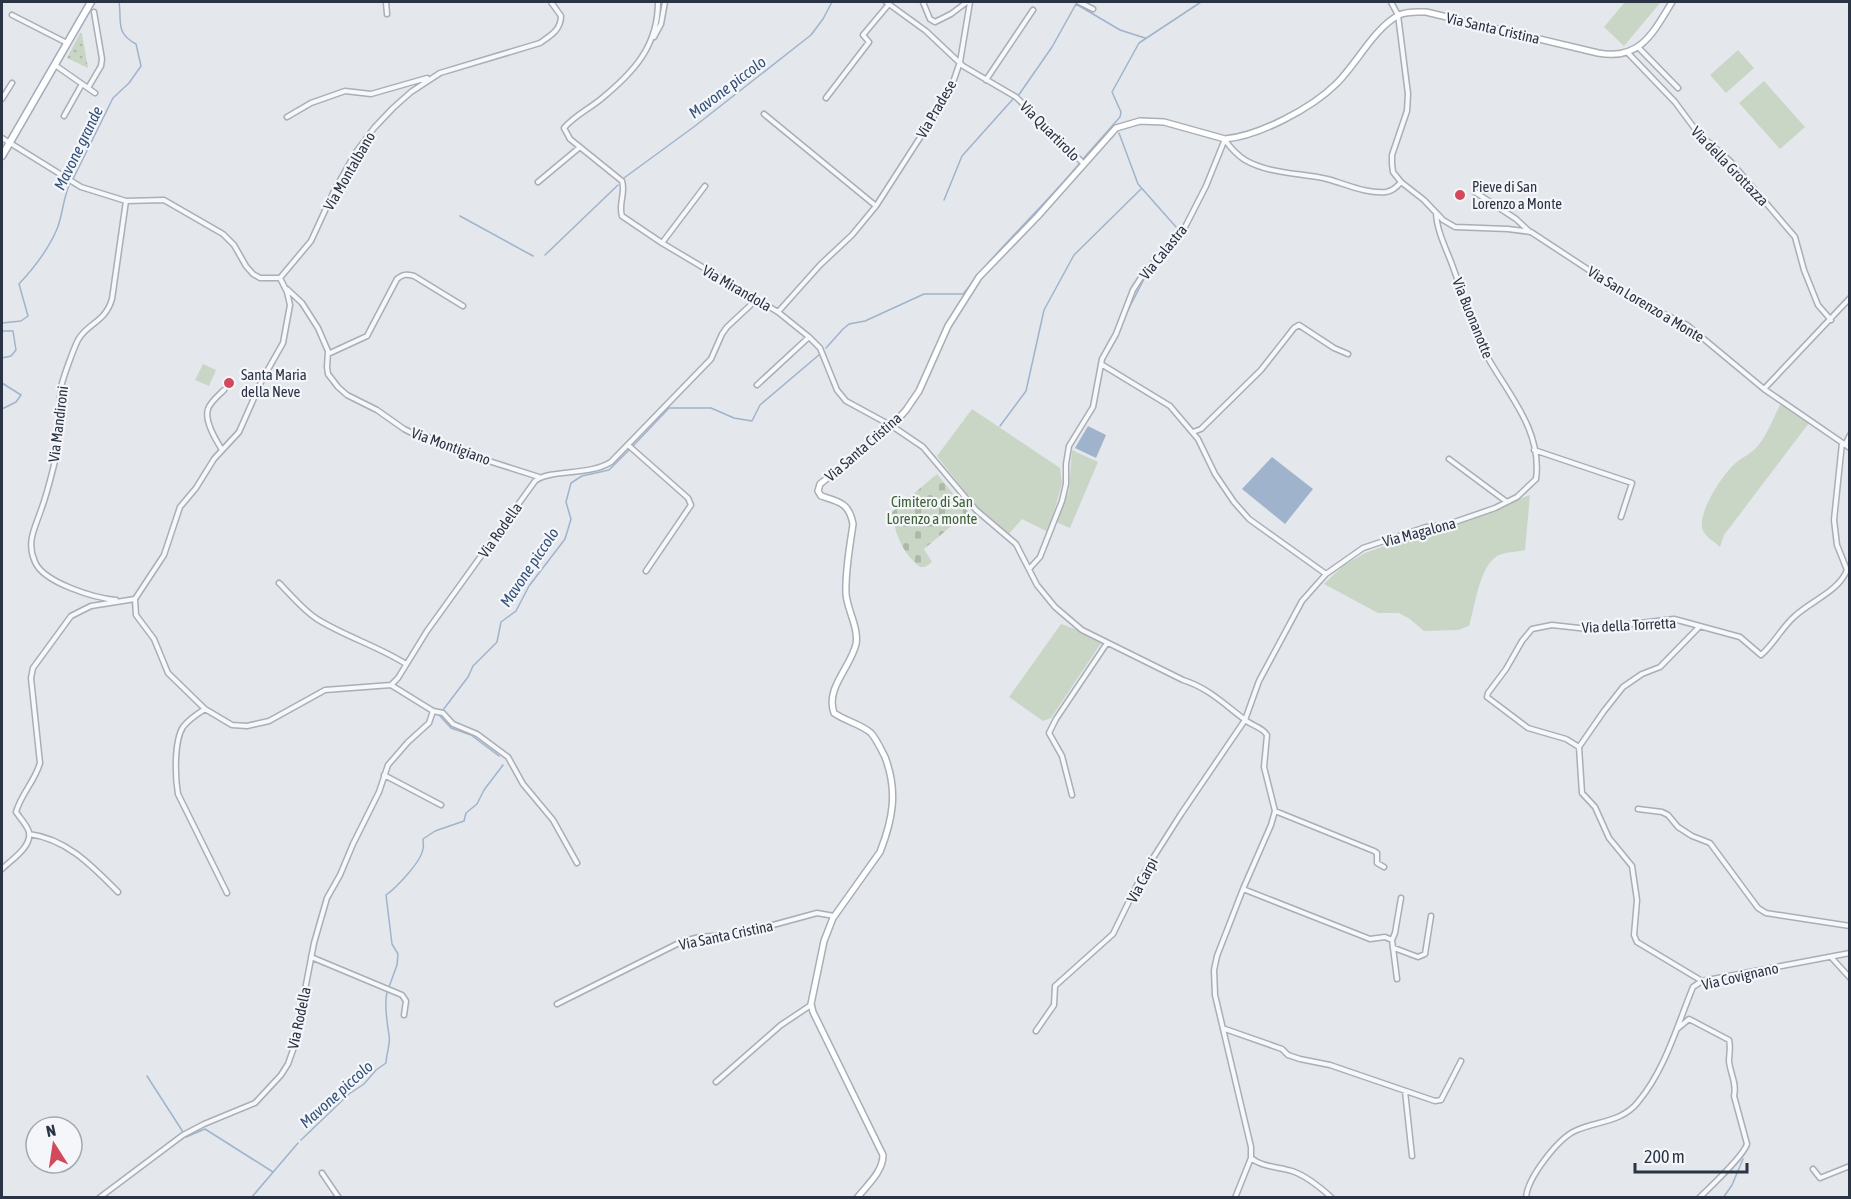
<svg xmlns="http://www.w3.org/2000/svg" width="1851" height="1199" font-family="'Asap Condensed',sans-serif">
	<defs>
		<pattern id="cemetery-stones" width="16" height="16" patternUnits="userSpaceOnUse" patternTransform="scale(1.5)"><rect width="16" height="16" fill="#c9d6c5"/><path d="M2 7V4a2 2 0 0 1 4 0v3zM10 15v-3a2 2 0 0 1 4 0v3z" fill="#adb8ab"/></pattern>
		<pattern id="park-dots" width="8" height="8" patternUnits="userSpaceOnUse" patternTransform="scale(1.5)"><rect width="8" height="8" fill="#c9d6c5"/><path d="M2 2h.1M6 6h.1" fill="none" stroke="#adb8ab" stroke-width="1.8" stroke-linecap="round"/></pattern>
	</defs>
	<rect width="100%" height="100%" fill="#e4e7ec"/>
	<path fill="#c9d6c5" d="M1625 2 1660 3 1624 46 1604 27Z
		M1738 50 1754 68 1726 93 1710 75Z
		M1764 81 1805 127 1780 149 1739 103Z
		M203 364 216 370 209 386 195 380Z
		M1781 403 1809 423 1724 535 1720 547C1714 541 1703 536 1702 527 1699 510 1724 472 1737 462 1743 457 1750 454 1756 448 1767 436 1773 418 1781 403Z
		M972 409 1060 468 1062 484 1048 532 1022 519 1009 534 977 507 937 456Z
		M1072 450 1098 462 1070 528 1056 522 1069 490Z
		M1530 495 1525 550C1517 552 1504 552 1497 556 1479 567 1475 607 1469 626L1458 630 1424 631 1410 619 1399 613H1378L1324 584 1343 566 1365 553Z
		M1061 624 1075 629 1101 643 1051 718 1043 721 1009 697Z"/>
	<path fill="url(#cemetery-stones)" d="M937 474 968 512 924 549 932 562 925 567H920C902 553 895 533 892 512Z"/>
	<path fill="url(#park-dots)" d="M80 33 82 34 88 68 67 58Z"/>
	<path fill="#9fb4cc" d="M1088 426 1106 435 1096 458 1075 448Z
		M1272 457 1313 489 1285 524 1242 489Z"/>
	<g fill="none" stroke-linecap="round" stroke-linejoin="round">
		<path stroke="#9fb4cc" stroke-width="1.5" d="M920 2 928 21 935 24
			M1018 96 1052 47 1076 4 1120 30 1145 38
			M1119 133 1138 184 1176 227
			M1082 160 1120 117 1121 112 1112 92 1139 43 1201 2
			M624 178 695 126 811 35 823 19 832 2
			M73 179 113 98 129 83 141 66 136 44C115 33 122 22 119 2
			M944 200 962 156 1013 99
			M460 216 533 256
			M545 255 618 185
			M983 269C1014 233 1049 200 1079 164
			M1124 318 1146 275 1180 239
			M2 323 21 321 28 316 19 284C33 269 49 248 57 229 63 214 63 198 70 183
			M2 331H13L16 350 11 356 2 358
			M826 348 843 329 849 324 865 321 924 294H963L973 282
			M1104 360 1114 342
			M2 383 21 395 16 402 2 409
			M1000 426 1026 391 1044 310 1074 255 1141 189
			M1081 430 1094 409 1100 379
			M633 446 669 408H711L734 418 752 421 760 405 820 354
			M443 710 468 677 473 666 497 642 501 622 516 611 529 586 565 539 571 519 566 502 571 483 582 476 609 470 629 450
			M439 715 451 728 471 735 499 756
			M389 987 397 965 398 954 392 944 386 895C396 888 421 862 423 849 424 846 423 843 423 839L435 831 464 821 466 813 477 804 484 790 503 765
			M147 1076 183 1132
			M186 1137 205 1129 273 1172
			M301 1140 349 1094 364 1084 376 1070 386 1063C386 1055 391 1043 389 1035 387 1023 384 1004 387 992
			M251 1198 298 1143
			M1723 1198 1732 1185 1743 1159"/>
		<g stroke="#a9aeb7" stroke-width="7">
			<path id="street" d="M386 2 387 14
				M658 2C658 46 634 72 601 99 589 109 574 116 564 128L570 139 622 181C626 193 618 204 622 216L662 243 778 312 809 337 820 348 837 390 846 401 892 426 923 447 976 510 1016 544 1037 585 1055 607 1082 630 1183 680C1209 688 1226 706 1248 722 1254 726 1263 728 1267 735L1264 767 1275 811 1271 825 1243 889 1217 956 1214 970 1215 995 1251 1147V1158L1235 1198
				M886 2 926 31 963 66 1016 97 1084 164
				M923 2 930 19 935 22 951 14 967 2
				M1079 2 1093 9
				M1391 2 1398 15 1408 94 1407 111 1392 155V164L1393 172 1401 182 1424 200 1443 220 1455 227 1508 229 1531 232 1636 301 1687 325 1764 389 1850 448
				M12 15 67 43
				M654 37 661 24 665 2
				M1638 47 1678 88
				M1628 53 1675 102 1698 133 1731 162 1795 237 1804 270 1818 305 1831 320
				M55 65 95 93
				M986 80 1033 10
				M88 88 101 66 102 59 94 12
				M826 98 869 42 863 35 889 4
				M2 99 12 83
				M764 114 876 206
				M64 116 82 84
				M287 117 311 103 345 91 371 94 427 78
				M2 138 81 187 126 201 164 200 223 234 234 245 246 266 253 274 260 278H280
				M1225 140C1230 147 1237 155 1245 160 1269 174 1301 173 1327 179 1346 184 1366 194 1386 192 1393 191 1397 187 1401 182
				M538 182 580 147
				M1475 192 1516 219 1530 232
				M662 243 705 186
				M280 278 311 241 334 191 356 152 374 128 393 108 411 92 440 73 540 43C550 36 561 30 561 16L551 2
				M287 289 302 303 318 328 328 351 327 367 328 374 338 387 347 395 377 410 404 429 414 434 428 437 470 455 539 477
				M778 312 820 265 852 235 876 206 950 91 960 62 970 2
				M328 354 367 336 397 279C403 274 406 274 414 276L463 306
				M1101 364 1170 406 1198 439 1215 474 1234 502 1249 519 1326 574
				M757 385 809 337
				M1764 389 1850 298
				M1193 432 1201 429 1261 370 1294 328 1299 325 1334 348 1348 354
				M628 445 688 498 691 505 646 571
				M1845 445 1850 435
				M222 450C216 440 204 421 208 409 210 402 219 395 224 390
				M1534 450 1632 483 1621 517
				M1449 459 1507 502
				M1030 568 1040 557 1062 501 1066 484V464L1069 446 1093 407 1102 359 1116 334 1133 290 1144 273 1183 231 1206 186 1225 139
				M279 583C291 595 303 610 317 619 346 637 378 646 406 664
				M135 599 136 615 154 639 168 673 205 709 232 725 247 726 269 721 325 690 391 685 398 678 427 631 535 481C550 469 589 476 611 462L711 359 722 334 727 327 756 300
				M116 600C95 598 44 583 35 562 26 542 35 528 41 510 47 494 51 477 55 461 61 436 58 412 61 388 62 380 74 348 78 340 87 323 105 323 112 299L126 201
				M1699 627 1660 667 1642 674 1623 687 1604 711 1579 747 1582 793 1595 807 1609 838 1632 866 1637 900 1634 935 1637 942 1702 981
				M391 685 433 711 443 713 453 724 477 734 508 757 523 784 553 820 577 863
				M205 709C197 714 189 719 183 727 174 741 175 777 178 794L227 893
				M1579 747 1566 739 1528 728 1487 697 1488 693 1506 669 1522 641 1532 629 1552 625 1588 629 1674 619 1740 637 1761 655C1774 644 1782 627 1795 616 1811 601 1839 591 1847 570L1837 545 1834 520 1842 443
				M384 775 441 805
				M1072 795 1062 756 1049 733 1056 719 1107 643
				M1638 809 1662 812 1668 815 1678 827 1692 836 1710 843 1758 908 1766 913 1850 926
				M1275 811 1374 851 1377 853V863L1384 867
				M29 834C67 839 92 866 118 892
				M2 869C11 860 32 847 29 832 27 825 20 818 16 812 21 794 35 781 40 763L31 678 33 668 71 616 91 606 135 599 164 555 180 507 196 488 214 459 239 432 262 380 283 343 290 305 287 292 280 278
				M1243 889 1370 939 1385 937 1392 940 1397 979
				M1392 940 1395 933 1401 898
				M1394 948 1418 957 1425 954 1431 916
				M311 957 402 995 406 1001 404 1015
				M1831 957 1850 978
				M557 1004 683 941 700 937 740 934 817 913 834 916
				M1225 1029 1282 1049 1288 1055 1300 1059 1330 1065 1435 1101 1441 1100 1461 1061
				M1677 1029 1689 1019 1729 1040C1731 1047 1729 1054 1729 1061 1730 1073 1737 1083 1734 1096L1747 1144C1743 1157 1710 1187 1699 1198
				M1036 1031 1054 1005 1055 986 1113 934 1137 885 1153 858 1181 814 1245 720 1259 681 1302 601 1326 574 1363 548 1426 527 1446 525 1495 508 1517 497 1536 479C1543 428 1504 390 1483 349 1470 324 1464 296 1454 270 1448 252 1437 233 1436 213
				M716 1082 781 1025 811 1005
				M1405 1091 1412 1156
				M1251 1158C1262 1167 1279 1167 1292 1171 1307 1176 1320 1187 1332 1198
				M1813 1169 1820 1178 1850 1166
				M322 1173 339 1198
				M99 1198 183 1135 204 1124 255 1103 281 1075 288 1064 294 1047 314 943 327 898 340 875 353 844 379 792 388 765 408 742 429 723 433 711
				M1526 1198C1527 1178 1559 1137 1577 1130 1598 1121 1622 1122 1638 1102 1665 1070 1677 1026 1693 987L1702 981 1850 953"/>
		</g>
		<g stroke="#a9aeb7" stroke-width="8">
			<path id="secondary" d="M857 1198C867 1185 883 1172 883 1155L813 1012 811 1004 824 941 833 918 880 852C893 819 898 791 885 757 881 749 877 740 871 733 861 724 845 721 834 713 825 688 851 667 856 644 859 628 847 609 846 594 845 571 850 546 853 524 849 503 840 502 821 496L818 491 820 484 892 426 906 410 919 391 948 326 979 277 1037 217 1116 128 1140 121 1164 122 1225 139C1259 136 1312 108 1336 84 1356 65 1374 28 1399 15 1407 11 1417 12 1426 12L1598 53C1640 61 1653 33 1672 2"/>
		</g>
		<g stroke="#a3abb8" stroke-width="9">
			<path id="primary" d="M2 156 91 2"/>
		</g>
		<use href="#street" stroke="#f7f8fa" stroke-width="4"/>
		<use href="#secondary" stroke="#fff" stroke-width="5"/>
		<use href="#primary" stroke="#fff" stroke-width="6"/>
	</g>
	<g fill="#d1495b" stroke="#f4f6f9" stroke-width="2">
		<circle cx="1460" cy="195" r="6"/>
		<circle cx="229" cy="383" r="6"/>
	</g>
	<g text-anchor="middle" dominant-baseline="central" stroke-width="4.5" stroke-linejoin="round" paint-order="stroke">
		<g font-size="15" fill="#2b3445" stroke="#f4f6f9">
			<text transform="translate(1493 28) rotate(13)">Via Santa Cristina</text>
			<text transform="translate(936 109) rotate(-60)">Via Pradese</text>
			<text transform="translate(1050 131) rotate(45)">Via Quartirolo</text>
			<text transform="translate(1730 166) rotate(46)">Via della Grottazza</text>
			<text transform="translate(349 171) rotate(-60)">Via Montalbano</text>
			<text transform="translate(1163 252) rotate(-51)">Via Calastra</text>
			<text transform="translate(737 288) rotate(30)">Via Mirandola</text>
			<text transform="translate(1646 304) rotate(31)">Via San Lorenzo a Monte</text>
			<text transform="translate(1473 318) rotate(68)">Via Buonanotte</text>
			<text transform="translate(58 424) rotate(-83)">Via Mandironi</text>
			<text transform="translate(451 446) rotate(20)">Via Montigiano</text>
			<text transform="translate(863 447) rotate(-41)">Via Santa Cristina</text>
			<text transform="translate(500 530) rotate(-55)">Via Rodella</text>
			<text transform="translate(1419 532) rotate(-15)">Via Magalona</text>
			<text transform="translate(1629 625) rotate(-3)">Via della Torretta</text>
			<text transform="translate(1142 880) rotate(-62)">Via Carpi</text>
			<text transform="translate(726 935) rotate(-12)">Via Santa Cristina</text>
			<text transform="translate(1740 976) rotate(-13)">Via Covignano</text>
			<text transform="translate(299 1018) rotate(-78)">Via Rodella</text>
		</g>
		<g font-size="15" fill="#2b3445" stroke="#f4f6f9" text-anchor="start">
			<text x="1472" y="186">Pieve di San<tspan x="1472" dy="17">Lorenzo a Monte</tspan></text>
			<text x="241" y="374">Santa Maria<tspan x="241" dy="17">della Neve</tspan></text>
		</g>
		<g font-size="15" fill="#3f6138" stroke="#f4f6f9">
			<text x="932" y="501">Cimitero di San<tspan x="932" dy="17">Lorenzo a monte</tspan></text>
		</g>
		<g font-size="16" font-style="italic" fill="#34527a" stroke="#f4f6f9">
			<text transform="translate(727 87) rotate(-37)">Mavone piccolo</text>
			<text transform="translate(78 148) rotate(-64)">Mavone grande</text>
			<text transform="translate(529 567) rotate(-56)">Mavone piccolo</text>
			<text transform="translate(336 1094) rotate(-42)">Mavone piccolo</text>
		</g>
	</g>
	<rect width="1851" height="1199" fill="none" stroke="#2b3445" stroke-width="6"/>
	<g transform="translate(54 1145) rotate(348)"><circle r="28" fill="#f4f6f9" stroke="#a4a8b1" stroke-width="1.5"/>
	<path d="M0-4.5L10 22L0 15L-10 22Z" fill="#d1495b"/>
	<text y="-9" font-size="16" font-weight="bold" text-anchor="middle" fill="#2b3445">N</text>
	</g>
	<path d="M1635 1163v9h112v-9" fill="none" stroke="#2b3445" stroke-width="3"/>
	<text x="1644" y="1163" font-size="18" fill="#2b3445" stroke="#f4f6f9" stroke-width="4.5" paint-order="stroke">200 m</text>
</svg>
